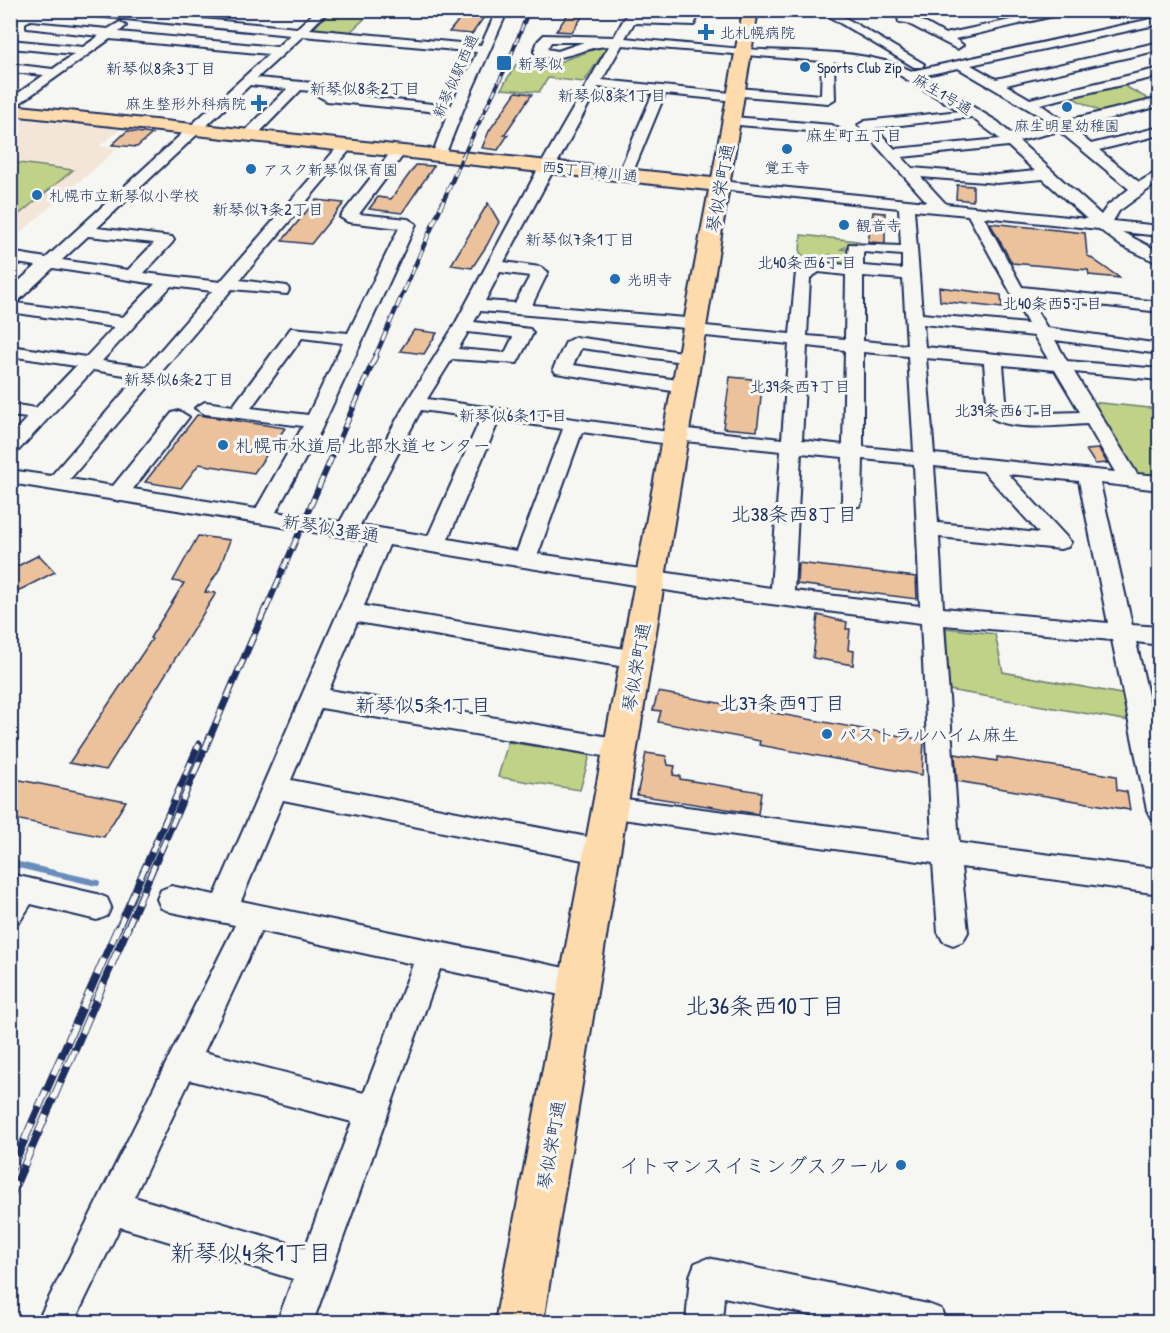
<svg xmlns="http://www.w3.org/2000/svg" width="1170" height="1333" font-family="'Patrick Hand','Klee One',sans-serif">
	<rect width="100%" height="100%" fill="#f6f6f2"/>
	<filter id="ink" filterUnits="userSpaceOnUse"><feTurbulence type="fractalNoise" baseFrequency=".0167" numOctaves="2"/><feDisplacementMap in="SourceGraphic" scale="12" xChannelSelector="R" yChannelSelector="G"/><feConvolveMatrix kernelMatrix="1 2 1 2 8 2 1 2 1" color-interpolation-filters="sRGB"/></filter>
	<g filter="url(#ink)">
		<path fill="#f3e6d8" d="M11 118 120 129 100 146 117 149 11 241Z"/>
		<path fill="#bfd288" stroke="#6d8073" stroke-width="1.5" d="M331 11H373L349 33 312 30Z
			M604 46H608L584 82 548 78 539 92 501 89 520 58 559 62Z
			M1121 84 1152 101 1103 113 1069 96Z
			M11 162 73 170 11 221Z
			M801 235 858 241 841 249 849 250V268L815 265 831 254 814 263 800 253Z
			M1091 402 1159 409V476L1138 474 1132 471Z
			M946 628 995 634 1003 672 1126 695 1130 721 949 690Z
			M508 742 590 755 580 790 498 777Z"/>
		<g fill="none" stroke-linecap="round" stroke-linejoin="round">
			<path stroke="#698dbb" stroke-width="6" d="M10 863 97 883"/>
		</g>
		<path fill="#ebc29b" stroke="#1b2f5e" stroke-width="1.5" d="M471 10H489L472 34 449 32 462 16 466 17Z
			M571 10H576L582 17 572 32 556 31Z
			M516 92 532 94 504 135H508L498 150 482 148 489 131Z
			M127 131 152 134 137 147 112 145Z
			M416 165 434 166 402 213 369 209 378 197 391 199Z
			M957 185 973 186V201L956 199Z
			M316 200 344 203 311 244 282 241Z
			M488 203 499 222 487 245 472 268 451 265Z
			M873 212 885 213V243L868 242Z
			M990 223 1085 233 1087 255 1120 278 1089 275 1088 270 1012 263Z
			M939 287 1001 295 1002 308 940 301Z
			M414 330 437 333 424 354 400 351Z
			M730 377 763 380 757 431 723 428Z
			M197 415 205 416 285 428 254 473 199 464 181 488 145 482Z
			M1099 449 1107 463 1095 464 1086 450Z
			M198 536 230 540 219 570 205 592 216 593 106 770 69 763 152 639 150 638 184 583 173 581Z
			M39 555 55 572 10 595V570Z
			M798 563 916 577 917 599 797 584Z
			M818 615 847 622 846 629H850L848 650 854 651 853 665 813 658Z
			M658 692 924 740 922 775 759 745 760 741 658 722 661 711 653 710Z
			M646 753 666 756 668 765 675 766 673 775 680 776V779L761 792 758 814 637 795Z
			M955 754 997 761V757L1116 776 1117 790 1127 792 1130 810 957 781Z
			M10 778 126 801 104 837 10 818Z"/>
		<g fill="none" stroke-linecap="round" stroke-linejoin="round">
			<g stroke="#1b2f5e" stroke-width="4">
				<path id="minor" d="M59 10H107L297 28 317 10H329L310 29 481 45 497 10H508L463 110 444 158H434L432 155 448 113 327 101 310 91 301 90 254 138H244V132L287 89 250 85 97 228 172 237 174 240 172 243 144 273 220 282 342 142 347 141 354 145 240 280 287 286 289 290 287 294 232 289 70 479 113 486 172 413 179 411 189 417 133 489 256 509 303 426 205 414 195 408 205 402 233 406 291 328 348 333 399 228 348 222 340 217 394 148H404V154L359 214 408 219 416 224 320 432 276 512 340 522 406 403 454 326 536 173 609 46C578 47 569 63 536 55L534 52 538 41 544 35 614 37 629 10H640L637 16 686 19 690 10H701L694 25 634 23 625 38C665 42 705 46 744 49 799 53 862 47 912 71L1160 17V24L971 65 996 79 1160 42V50L1006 85 1030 99 1160 68V76L1040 104 1064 121 1160 98V106L1072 128 1091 144 1160 127V135L1099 150 1139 182 1160 170V181L1119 211 1113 221 1160 226V236L1122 232 1160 252V264L1120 245 1099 229 984 217 1022 287 1160 302V312L1028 297 1047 328 1160 344V354L1055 340 1067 361 1160 369V380L1074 372 1137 474 1160 476V490L1100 483 1132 625 1160 627V645L1136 642 1160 748V821L1151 818 1147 810 1112 640 944 625 959 843 1160 869V894L961 867 968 932 963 941 953 945 943 941 938 932 933 863 601 816 597 808 601 800 610 797 932 839 921 623 677 592 389 545 364 606 637 651 645 654 649 660 645 666 637 669 357 622 329 690 621 739 630 742 634 749 630 756 621 759 321 708 291 780 603 840 613 844 617 852 613 860 603 864 283 800 241 901 579 971 590 975 594 985 590 995 579 999 440 969 313 1322H277L293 1279 120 1227 74 1322H37L235 925 171 912 161 908 157 899 161 890 171 886 215 895 369 541 10 483V470L51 476 137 377 93 370 17 452 10 454V436L27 418 10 416V404L36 408 76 366 10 356V346L86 357 114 327 10 312V289L36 266 10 262V252L46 258 269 54 110 39 10 110V99L44 75 10 72V64L53 69 74 54 10 48V40L83 47 99 36 27 28V24L31 22 108 29 120 22 126 26 119 32 277 47 290 35 64 13ZM303 36 477 52 451 106 330 93 313 83 257 78ZM551 42H584L558 51 547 49ZM622 45 822 61 821 95 737 88 731 93 602 80ZM834 62 891 70 960 111 865 121 858 125 927 202 720 181 713 185 720 189 899 208 901 246 849 244 847 265 816 262 796 272 790 334 705 326 703 320 697 319 532 305 548 272 540 267 504 262 598 87 653 93 618 174 625 178 632 174 665 94 736 101 742 96 828 103 835 99ZM958 68 1045 119 1052 124 1011 134 998 122 922 76ZM971 117 1000 139 895 149 875 128ZM1059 131 1129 189 1108 205 1101 215 1019 141ZM1008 146 1035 171 997 175 912 168 902 157ZM921 177 997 183 1043 179 1087 219 946 204ZM914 210 968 215 1028 324 922 314ZM88 236 154 243 128 270 62 260ZM863 252 902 255V269L863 266ZM53 268 155 284 123 317 16 303ZM500 272 530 276 515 303 485 301ZM819 272 846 275 845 339 807 336 810 278ZM863 276 903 279 907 345 863 341ZM171 286 212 291 146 367 102 361ZM480 311 687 328 689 334 695 335 789 344 782 439 677 428 669 432 427 399 452 359 517 363 533 333 530 329 474 322ZM923 324 1034 336 1048 359 925 347ZM468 332 513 337 505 353 458 349ZM302 338 343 343 308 415 251 408ZM807 346 845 350 843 445 802 440ZM863 352 908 356 914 452 863 447ZM926 358 984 363 988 414C1002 433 1065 425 1087 424L1115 472 934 454ZM1003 365 1055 370 1080 412 1015 414 1007 411ZM421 410 481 418 428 536 360 525ZM499 420 563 429 517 551 448 539ZM582 432 676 445 685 441 781 451 771 588 538 554ZM801 453 843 457 842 501 845 506H859L862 501 863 459 914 464 920 606 794 591ZM934 466 983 471 1039 533 938 523ZM1008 474 1079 481 1108 623 943 608 939 537 1060 549 1068 547 1071 542ZM261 931 413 964 364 1093 204 1052ZM190 1080 352 1122 305 1248 134 1197Z
					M818 10H832L924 64 922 67H914Z
					M887 10H902L910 15 934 10H959L920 20 945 34 1056 10H1079L955 39 963 45 957 49 907 23 899 22 898 18Z
					M732 117 832 125 839 129 832 133 727 124V118Z
					M575 337 696 354 699 358 690 363 581 348 573 365 685 381 694 387 685 393 556 373 553 369 566 342Z
					M10 874 97 894 107 898 111 907 107 916 97 920 31 904 20 921 10 925Z
					M708 1258 928 1304 941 1309 946 1322H844L724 1297 722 1322H686L690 1276 695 1263Z"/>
			</g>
			<g stroke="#1b2f5e" stroke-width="4">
				<path id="major" d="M743 10H758L543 1322H495L709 190 10 115V105L712 178Z"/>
			</g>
			<use href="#minor" fill="#f6f6f2" fill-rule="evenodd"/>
			<use href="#major" fill="#fedbac" fill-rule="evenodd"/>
			<g stroke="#1b2f5e" stroke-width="4">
				<path id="rail-far4" d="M462 158 508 63 529 10"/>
			</g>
			<g stroke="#1b2f5e" stroke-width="4.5">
				<path id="rail-far3" d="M375 357 463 156"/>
			</g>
			<g stroke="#1b2f5e" stroke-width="6">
				<path id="rail-far2" d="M266 609 376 355"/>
			</g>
			<g stroke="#1b2f5e" stroke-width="7">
				<path id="rail-far1" d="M118 929 199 744
					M127 929 266 607"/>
			</g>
			<g stroke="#1b2f5e" stroke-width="8">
				<path id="rail" d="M10 1173 118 927
					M10 1198 128 927"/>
			</g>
			<use href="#rail-far4" stroke="#f6f6f2" stroke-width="2" stroke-dasharray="7" stroke-linecap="butt"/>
			<use href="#rail-far3" stroke="#f6f6f2" stroke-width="3" stroke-dasharray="9" stroke-linecap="butt"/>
			<use href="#rail-far2" stroke="#f6f6f2" stroke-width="4" stroke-dasharray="11" stroke-linecap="butt"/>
			<use href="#rail-far1" stroke="#f6f6f2" stroke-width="4.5" stroke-dasharray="14" stroke-linecap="butt"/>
			<use href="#rail" stroke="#f6f6f2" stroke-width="6" stroke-dasharray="18" stroke-linecap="butt"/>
		</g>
	</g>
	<g fill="#1f6fb2" stroke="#f6f6f2" stroke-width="2">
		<path d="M703 23h6v6h6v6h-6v6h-6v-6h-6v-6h6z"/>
		<rect x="496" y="55" width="16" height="16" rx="3"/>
		<circle cx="805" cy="67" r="6"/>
		<path d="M256 94h6v6h6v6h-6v6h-6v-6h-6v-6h6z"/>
		<circle cx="1067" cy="107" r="6"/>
		<circle cx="787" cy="149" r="6"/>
		<circle cx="251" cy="169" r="6"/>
		<circle cx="37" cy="195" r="6"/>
		<circle cx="844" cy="225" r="6"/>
		<circle cx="615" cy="279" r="6"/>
		<circle cx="223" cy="445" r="6"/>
		<circle cx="827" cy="734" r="6"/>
		<circle cx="901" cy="1165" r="6"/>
	</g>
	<g text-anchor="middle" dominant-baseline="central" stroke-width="6" stroke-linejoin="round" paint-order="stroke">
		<g font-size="15" fill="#1b2f5e" stroke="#f6f6f2" text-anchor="start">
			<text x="720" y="32">北札幌病院</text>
			<text x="518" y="63">新琴似</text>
			<text x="817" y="67">Sports Club Zip</text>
			<text x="246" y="103" text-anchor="end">麻生整形外科病院</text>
			<text x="1067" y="125" text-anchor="middle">麻生明星幼稚園</text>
			<text x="787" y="167" text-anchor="middle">覚王寺</text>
			<text x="263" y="169">アスク新琴似保育園</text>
			<text x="49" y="195">札幌市立新琴似小学校</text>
			<text x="856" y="225">観音寺</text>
			<text x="627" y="279">光明寺</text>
		</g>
		<g font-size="15" fill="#1b2f5e" stroke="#f6f6f2">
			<text transform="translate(455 76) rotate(-66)">新琴似駅西通</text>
			<text transform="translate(943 94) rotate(31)">麻生1号通</text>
			<text transform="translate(590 171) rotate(6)">西5丁目樽川通</text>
		</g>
		<g font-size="16" fill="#1b2f5e" stroke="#f6f6f2">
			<text x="161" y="68">新琴似8条3丁目</text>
			<text x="365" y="88">新琴似8条2丁目</text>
			<text x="612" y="95">新琴似8条1丁目</text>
			<text x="854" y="135">麻生町五丁目</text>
			<text x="268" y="209">新琴似7条2丁目</text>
			<text x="580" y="239">新琴似7条1丁目</text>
			<text x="807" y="262">北40条西6丁目</text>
			<text x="1052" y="303">北40条西5丁目</text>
			<text x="179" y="379">新琴似6条2丁目</text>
			<text x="800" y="386">北39条西7丁目</text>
			<text x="1004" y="410">北39条西6丁目</text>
			<text x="513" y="415">新琴似6条1丁目</text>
		</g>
		<g font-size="18" fill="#1b2f5e" stroke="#f6f6f2">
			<text transform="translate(720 188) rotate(-80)">琴似栄町通</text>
			<text transform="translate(331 528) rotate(9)">新琴似3番通</text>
			<text transform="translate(636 667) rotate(-80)">琴似栄町通</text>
			<text transform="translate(551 1145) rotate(-80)">琴似栄町通</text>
		</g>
		<g font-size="18" fill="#1b2f5e" stroke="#f6f6f2" text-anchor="start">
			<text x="235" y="445">札幌市水道局 北部水道センター</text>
			<text x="839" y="734">パストラルハイム麻生</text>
		</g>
		<g font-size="20" fill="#1b2f5e" stroke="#f6f6f2">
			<text x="794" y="513">北38条西8丁目</text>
			<text x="782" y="702">北37条西9丁目</text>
			<text x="423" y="704">新琴似5条1丁目</text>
		</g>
		<g font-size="21" fill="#1b2f5e" stroke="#f6f6f2" text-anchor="end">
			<text x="889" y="1165">イトマンスイミングスクール</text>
		</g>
		<g font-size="24" fill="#1b2f5e" stroke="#f6f6f2">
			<text x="765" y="1005">北36条西10丁目</text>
			<text x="251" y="1252">新琴似4条1丁目</text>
		</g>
	</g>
	<rect width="1170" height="1333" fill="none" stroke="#f6f6f2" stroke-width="36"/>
	<rect x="18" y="18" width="1134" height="1297" fill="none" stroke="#1b2f5e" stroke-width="2" filter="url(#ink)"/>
</svg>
